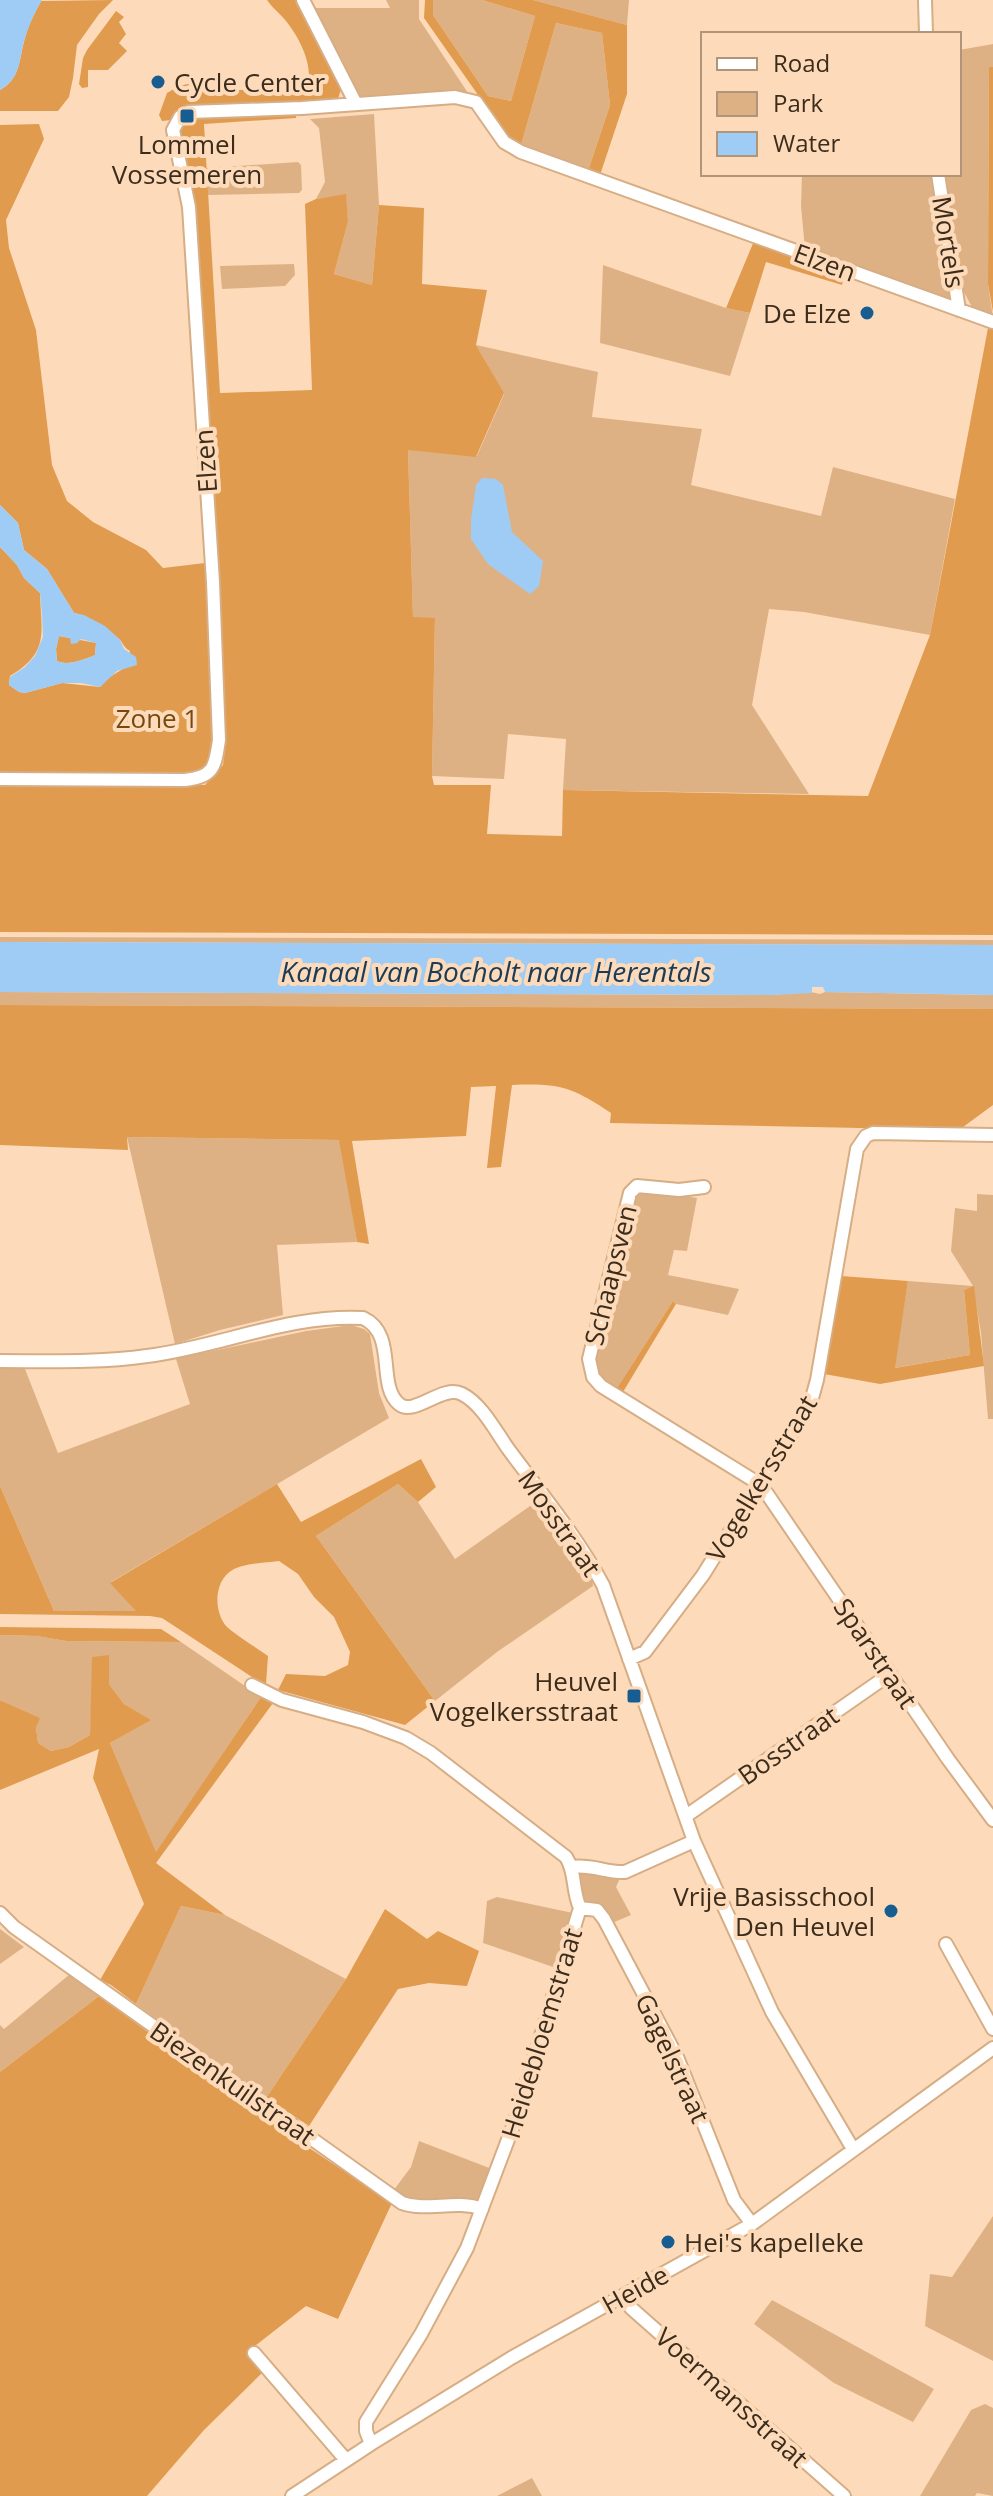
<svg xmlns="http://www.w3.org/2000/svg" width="993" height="2496" font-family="'Open Sans',sans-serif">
	<rect width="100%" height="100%" fill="#fddbba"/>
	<path fill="#deb184" d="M386 0H419V19L468 93 358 99 312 8H390Z
		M433 0H482L535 16 511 101 488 96 433 15Z
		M533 0H629L627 25Z
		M556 23 602 33 610 105 588 171 521 145Z
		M993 44V67L989 68 988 284 993 317 980 313 972 307 960 285 942 174H959V50Z
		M374 114 379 205 372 285 334 274 348 222 345 195 316 199 325 182 319 128 310 119Z
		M298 162 301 165 302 190 299 193 208 195 207 168Z
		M802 174H899L934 177 957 302 805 249 801 206Z
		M294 264 295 275 285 286 222 289 220 266Z
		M603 265 726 308 750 313 730 376 600 343Z
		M476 345 598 372 592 417 702 429 691 485 821 516 833 467 955 499 930 635 804 612 769 609 752 705 809 794 563 790 566 739 508 734 504 779 432 776 435 619 413 618 408 449 477 456 504 394Z
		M0 937 993 940V945L0 942Z
		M0 992 772 995 811 992 820 994 825 992 993 995V1009L0 1005Z
		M127 1137 340 1140 357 1242 277 1245 283 1315 220 1330 175 1344Z
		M649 1191 697 1198 687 1251 674 1250 668 1275 739 1289 728 1315 676 1304 673 1301 617 1388C607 1381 598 1375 595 1363L634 1199 642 1193Z
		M977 1194 993 1195V1419H988L981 1333 973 1287 964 1290 970 1355 894 1368 908 1281 973 1286 951 1251 955 1208 977 1211Z
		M351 1325 364 1329 370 1334 379 1393 389 1418 111 1582 138 1611H54L0 1486V1369H25L58 1453 190 1404 176 1359 180 1358 306 1331Z
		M398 1484 418 1502 455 1559 540 1499C556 1521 592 1561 593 1586L497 1652 435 1701 316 1536Z
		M0 1635 37 1636 66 1641 181 1642 261 1697 156 1853 110 1743 150 1720 124 1704 109 1684 91 1715 90 1735 69 1747 51 1751 38 1743 36 1728 39 1718 0 1700Z
		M581 1870 620 1878 616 1887 631 1915 612 1923 602 1907 583 1901 576 1875Z
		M497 1897 573 1913 556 1968 483 1943 487 1901Z
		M181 1906 225 1915 346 1979 266 2098 136 2004Z
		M0 1929 24 1947 0 1964Z
		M70 1974 99 1996 0 2072V2025L4 2029Z
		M419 2141 492 2169 481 2197 474 2200 410 2201 393 2191 411 2167Z
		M993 2216V2361L925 2326 930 2274 952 2277Z
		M772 2300 934 2389 913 2422 834 2383 754 2324Z
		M985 2404 993 2408V2496L977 2493 975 2496H920L971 2410Z
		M532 2478 542 2496H497Z"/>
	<path fill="#e19b4e" d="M113 0 99 14 77 45 73 78 69 97 58 111H0V90C21 79 19 58 25 38 28 25 35 13 41 1Z
		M267 0H298L342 86 338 99 190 107 173 115 171 120 162 121 159 115 167 93C183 83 200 78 216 91L307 87C314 68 301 41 289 25 283 16 273 9 267 0Z
		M425 0H433V15L488 96 511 101 535 16 482 0H533L627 25V94L600 175 588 171 610 105 602 33 556 23 521 145 511 142 424 18Z
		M116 11 124 17 119 22 126 34 119 43 127 51 108 70H88V87L82 88 79 84 83 58 87 50Z
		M989 67H993V312L988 284Z
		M296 111V118L204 124 220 393 312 390 305 204 316 199 346 194 348 222 334 274 372 285 379 205 424 208 422 284 487 290 476 345 504 393 476 457 408 450 413 617 435 618 432 776 434 785H491L487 834 562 836 563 790 868 796 930 635 988 328 993 329V935L0 932V784L205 785 223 765 225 749 194 195 178 131 183 120 197 116Z
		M39 124 44 139 6 220 9 248 36 330 52 465 67 501 93 522 146 550 163 568 205 563 214 742 212 762 203 773 0 774V547L17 565 24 578 40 593C41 633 50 652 10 676L9 685 19 692 25 693 62 683 100 687 108 678 126 667 130 651C126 649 123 645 121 641 112 631 87 615 74 613L47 569 24 550 18 523 0 505V125Z
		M754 241 845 274 842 285 766 262 750 313 726 308Z
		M59 636 96 643 95 655C84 660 67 666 57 661L56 649Z
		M0 1005 993 1009V1105L959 1130 610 1123 611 1113C572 1087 559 1083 512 1085L501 1167 487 1168 496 1086 471 1087 466 1136 352 1141 369 1244 357 1242 339 1140 127 1137 128 1150 0 1145Z
		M841 1276 908 1281 895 1368 970 1355 964 1290 974 1286 984 1366 880 1384 824 1374Z
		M673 1301 676 1304 623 1392 617 1388Z
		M421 1459 436 1487 418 1502 398 1484 316 1536 435 1701 405 1725 278 1690 286 1674 325 1676 348 1665 350 1652 334 1617 314 1597 298 1574 279 1561C265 1563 247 1563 234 1569 214 1579 213 1610 226 1626 233 1633 258 1649 268 1656L266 1684 252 1677 162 1618 150 1616 0 1614V1486L54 1611H136L110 1583 277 1484 301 1522Z
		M0 1627 161 1629 181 1642 66 1641 37 1636 0 1635Z
		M109 1655V1684L124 1704 151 1720 110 1743 156 1852 261 1697 273 1703 156 1863 225 1915 181 1906 136 2004 111 1985 100 1980 144 1904 93 1778 99 1749 0 1790V1700L40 1718 36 1728 38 1743 51 1751 69 1747 90 1735 92 1657Z
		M385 1909 427 1939 438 1931 479 1951 467 1986 429 1983 398 1989 309 2126 266 2098 346 1979Z
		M99 1996 270 2122 392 2203 338 2319 306 2306 255 2346 247 2353 263 2372 204 2430 147 2496H0V2072Z"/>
	<path fill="#9fccf5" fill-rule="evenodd" d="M0 0H42C35 11 30 23 26 35 18 57 23 77 0 90Z
		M482 478 496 479 503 485 512 532 543 561 539 586 530 594 488 564 471 539V520L476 485Z
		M0 505 18 523 24 550 47 569 74 613 84 615 105 626 120 640 124 649 136 657 137 665 117 671 100 687 81 683H62L25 693 19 692 9 685 10 677 25 667 35 656 43 637 42 614 40 593 24 578 17 565 0 547ZM59 636 70 638 71 644 77 643 81 639 96 643 95 655C84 660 67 666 57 661L56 649Z
		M0 942 993 945V995L825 992 823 987H812V993L772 995 0 992Z"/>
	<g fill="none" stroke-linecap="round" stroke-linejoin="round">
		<g stroke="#d6ad84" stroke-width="16">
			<path id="minor" d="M303 0 356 104
				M925 0 926 34
				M938 174 959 310
				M0 779 185 780C214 777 215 767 219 740L213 582 189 207 173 130 180 117 189 112 302 108 455 97 476 102 504 142 521 152 993 322
				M704 1187 679 1190 637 1186 630 1193 589 1359 593 1377 601 1386 761 1485 948 1759 993 1820
				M0 1361C48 1361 99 1363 147 1356 220 1347 288 1314 363 1318 398 1334 376 1385 399 1404 414 1417 442 1384 462 1394 482 1404 496 1432 509 1450 541 1493 577 1537 603 1585L694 1841 772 2012 853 2149
				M629 1659 645 1652 703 1575 793 1431 812 1398 817 1380 857 1149 866 1136 873 1133 993 1135
				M252 1685 282 1700 363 1722 406 1738 431 1753 566 1857C576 1872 572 1891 580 1908L515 2121 467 2248 421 2334 366 2422V2431L371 2444
				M686 1816 890 1674
				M572 1867C591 1864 607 1873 625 1872L694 1841
				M580 1908 597 1910 604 1919 677 2057 734 2200 752 2224
				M0 1913 14 1927 402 2203C427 2212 456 2199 482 2209
				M946 1944 993 2029
				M623 2296 631 2308 844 2496
				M254 2353 346 2460
				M292 2496 371 2444 511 2358 752 2224 993 2048"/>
		</g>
		<use href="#minor" stroke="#fff" stroke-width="12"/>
	</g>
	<g fill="#175d91" stroke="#fddbba" stroke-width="3">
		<circle cx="158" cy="82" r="8"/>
		<rect x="179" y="108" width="16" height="16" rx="4"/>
		<circle cx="867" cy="313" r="8"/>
		<rect x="626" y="1688" width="16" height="16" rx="4"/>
		<circle cx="891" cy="1911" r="8"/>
		<circle cx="668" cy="2242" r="8"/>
	</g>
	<g text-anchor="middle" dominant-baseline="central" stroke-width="8" stroke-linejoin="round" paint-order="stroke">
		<g font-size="26" fill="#3c2c1b" stroke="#fddbba" text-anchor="end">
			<text x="174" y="82" text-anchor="start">Cycle Center</text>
			<text x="187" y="144" text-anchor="middle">Lommel<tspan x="187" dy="30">Vossemeren</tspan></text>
			<text x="851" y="313">De Elze</text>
			<text x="618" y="1681">Heuvel<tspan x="618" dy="30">Vogelkersstraat</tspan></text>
			<text x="875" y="1896">Vrije Basisschool<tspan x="875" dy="30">Den Heuvel</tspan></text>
			<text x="684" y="2242" text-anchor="start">Hei's kapelleke</text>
		</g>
		<g font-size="26" fill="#3c2c1b" stroke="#fddbba">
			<text transform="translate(949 242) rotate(81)">Mortels</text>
			<text transform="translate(825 262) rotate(20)">Elzen</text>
			<text transform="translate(205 461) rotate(-94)">Elzen</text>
			<text transform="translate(610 1275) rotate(-76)">Schaapsven</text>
			<text transform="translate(761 1478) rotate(-59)">Vogelkersstraat</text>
			<text transform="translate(560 1523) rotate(55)">Mosstraat</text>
			<text transform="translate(876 1653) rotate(56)">Sparstraat</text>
			<text transform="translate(788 1745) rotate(-35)">Bosstraat</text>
			<text transform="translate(541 2033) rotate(-73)">Heidebloemstraat</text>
			<text transform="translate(673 2058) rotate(65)">Gagelstraat</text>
			<text transform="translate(233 2083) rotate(35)">Biezenkuilstraat</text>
			<text transform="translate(635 2289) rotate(-29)">Heide</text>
			<text transform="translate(732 2397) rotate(42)">Voermansstraat</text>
		</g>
		<g font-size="26" fill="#77490f" stroke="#fddbba">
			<text x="157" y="718">Zone 1</text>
		</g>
		<g font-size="28" font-style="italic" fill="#1b3c58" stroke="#fddbba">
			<text x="496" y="971">Kanaal van Bocholt naar Herentals</text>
		</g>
	</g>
	<rect x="701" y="32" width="260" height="144" fill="#fddbba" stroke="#b0957a" stroke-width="2"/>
	<rect x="717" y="58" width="40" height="12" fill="#ffffff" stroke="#b0957a" stroke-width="2"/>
	<text x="773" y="72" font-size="24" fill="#3c2c1b">Road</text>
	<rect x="717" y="92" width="40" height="24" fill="#deb184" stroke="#b0957a" stroke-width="2"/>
	<text x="773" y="112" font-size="24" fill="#3c2c1b">Park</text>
	<rect x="717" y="132" width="40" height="24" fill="#9fccf5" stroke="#b0957a" stroke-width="2"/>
	<text x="773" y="152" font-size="24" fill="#3c2c1b">Water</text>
</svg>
